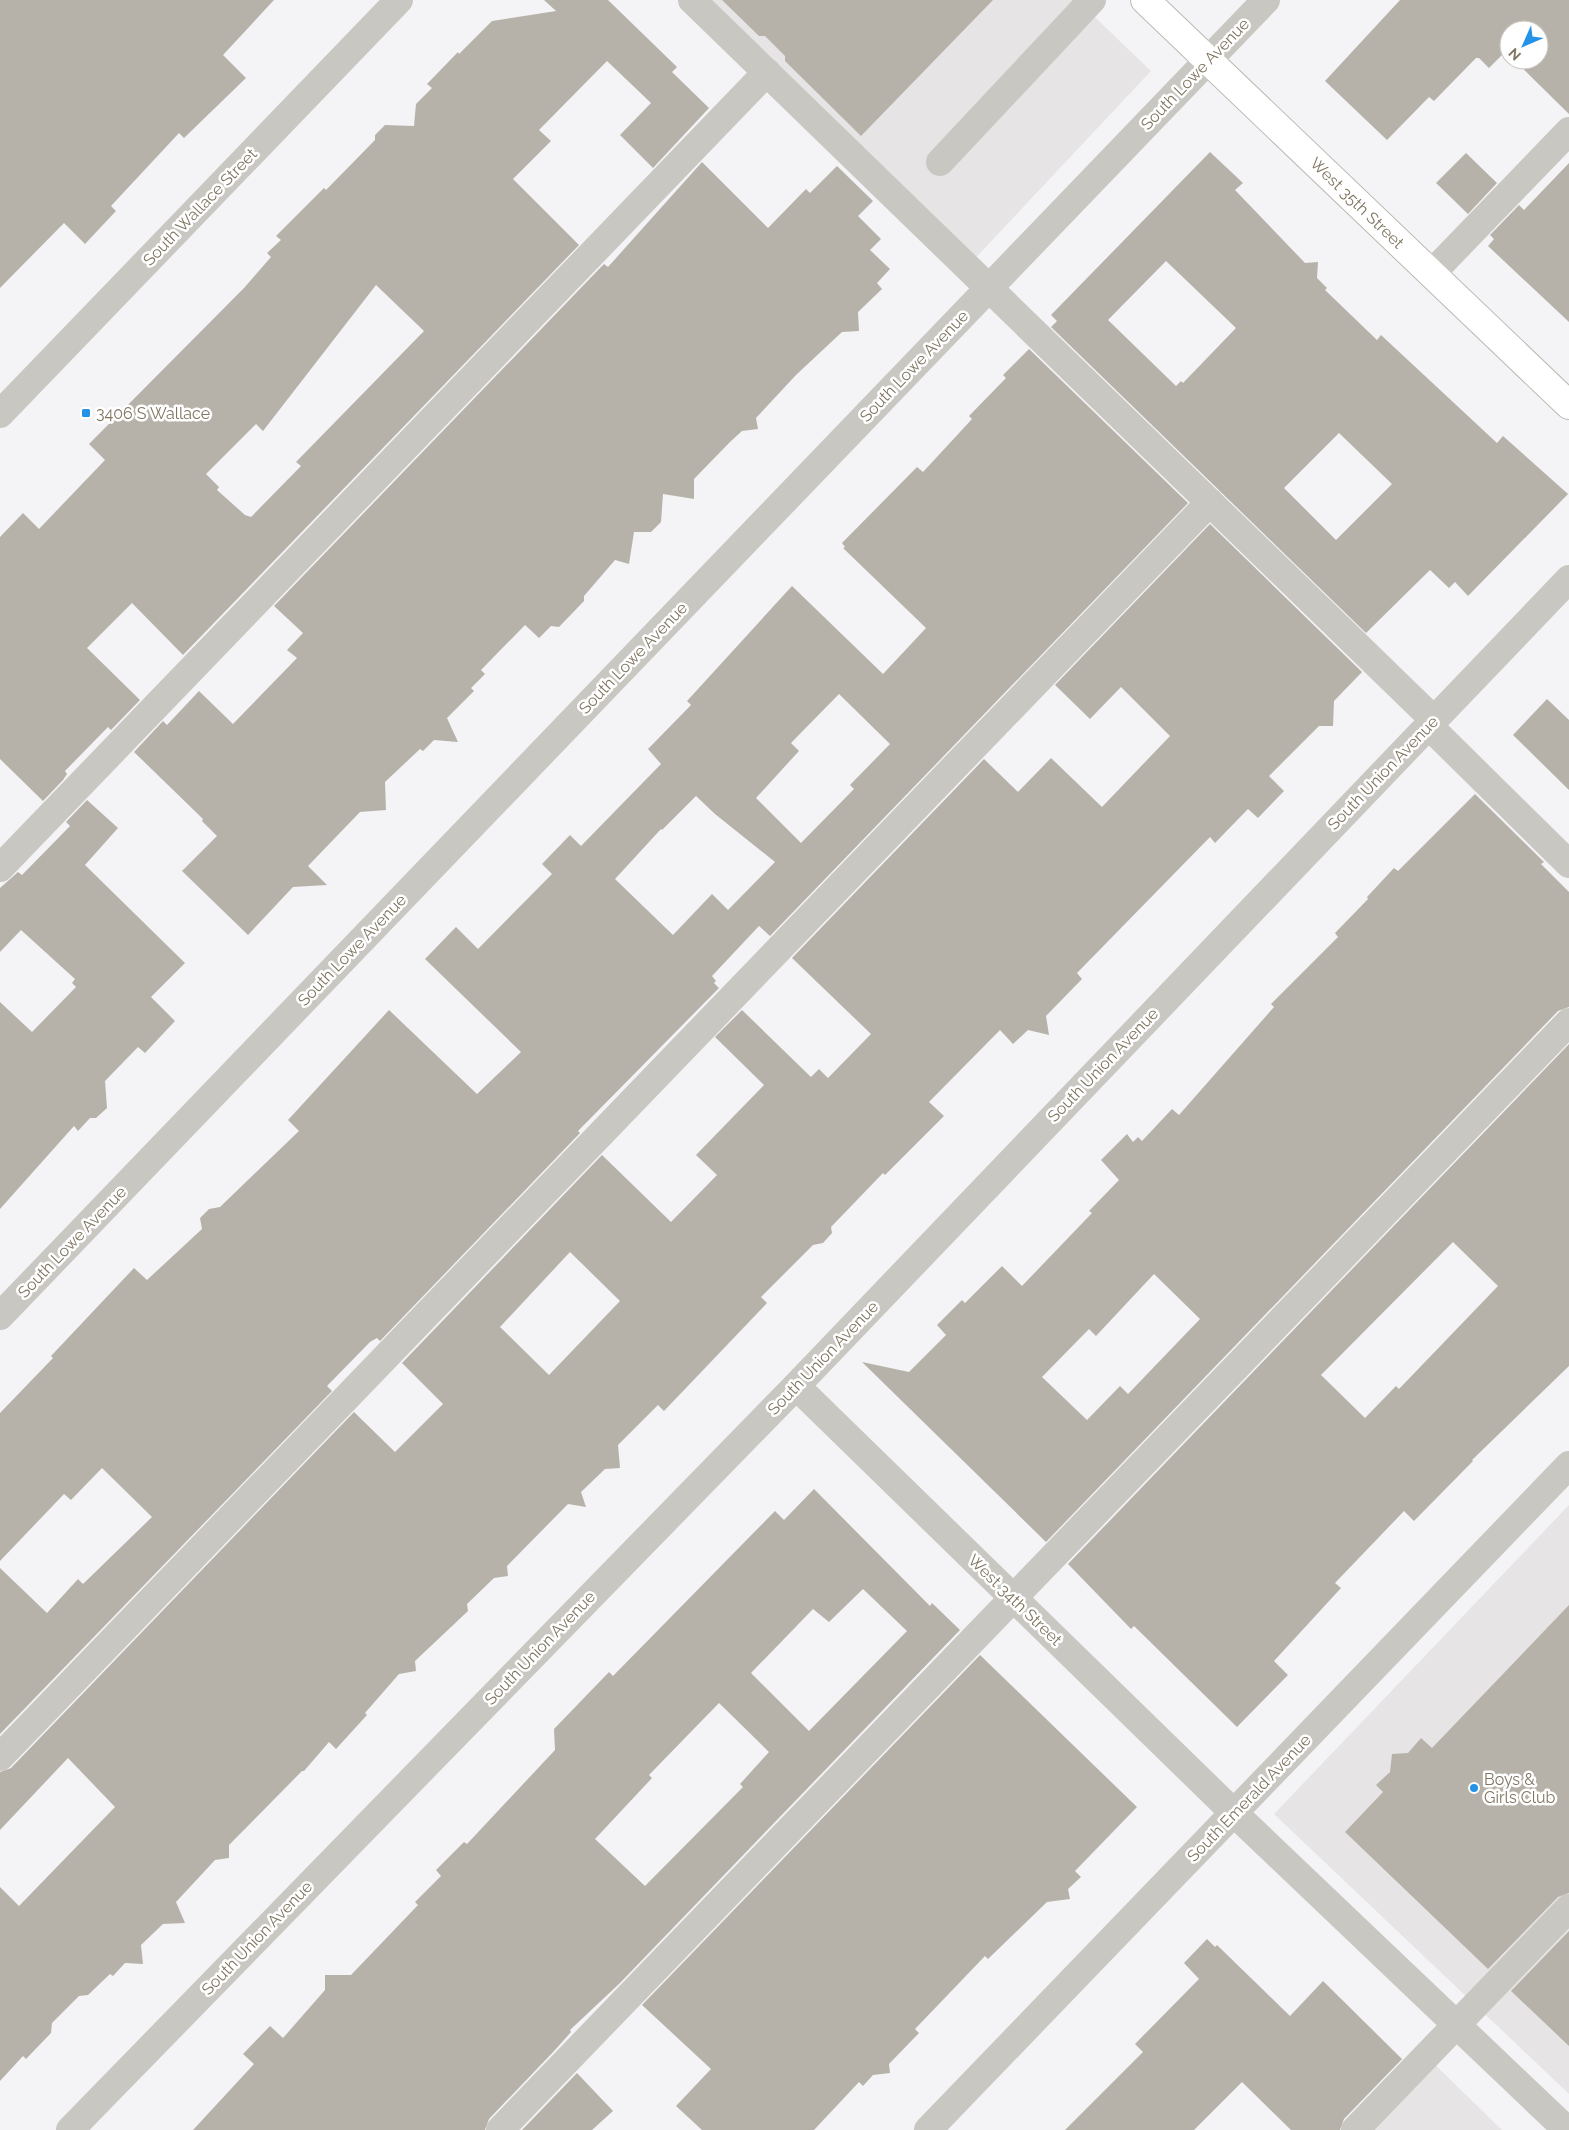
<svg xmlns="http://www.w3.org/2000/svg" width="1569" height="2130" font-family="Raleway,sans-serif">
	<rect width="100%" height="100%" fill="#f4f4f7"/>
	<path fill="#e6e4e5" d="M693 0H1077L1151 71 968 266Z
		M1569 1505V2094L1274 1814Z
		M1426 2056 1502 2130H1355Z"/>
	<path fill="#b7b2a9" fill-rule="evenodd" d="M0 0H274L223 55 246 78 184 138 179 133 111 206 116 211 85 244 64 223 0 288Z
		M544 0H608L677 67 672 72 709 108 653 168 620 135 651 103 607 61 539 130 551 141 513 179 579 245 183 655 132 603 87 648 140 700 111 730 108 727 65 771 67 774 63 780 43 801 0 759V537L23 513 39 529 105 460 89 444 244 288 271 257 267 253 281 240 276 236 324 188 326 190 375 140V135L385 125 414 126 416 104 432 88 427 84 458 52 459 54 492 21 556 11ZM376 285 424 331 296 462 301 466 251 517 245 515 217 490 219 487 206 474 256 424 263 431Z
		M722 0H993L861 136 785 61V56L765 36H759Z
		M1400 0H1569V114L1514 60H1539V30H1509V56L1505 52 1489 68 1479 58H1476L1434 101 1429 97 1387 140 1325 81Z
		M1210 152 1243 183 1235 190 1305 263 1318 262 1317 278 1327 288 1325 290 1377 340 1381 335 1497 443 1503 436 1568 494 1468 596 1455 582 1449 588 1430 570 1366 633 1051 327 1057 321 1051 315ZM1166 261 1236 328 1183 383 1181 381 1176 386 1108 320ZM1339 433 1392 484 1336 540 1284 488Z
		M1466 153 1497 183 1468 214 1436 183Z
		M702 162 768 228 806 189 810 193 837 166 873 201 858 216 881 239 870 250 890 269 877 283 882 289 858 312 859 331 842 332 796 375 756 418 758 429 742 431 730 442 694 479V499L663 494 661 522 651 532H634L629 564 615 560 584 596V601L559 627 551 626 539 638 525 625 481 670 485 674 471 688 474 691 447 718 458 742 434 740 423 751 420 749 385 782 386 810 360 812 308 866 327 885 293 887 248 935 182 871 217 836 202 821 203 819 134 752 163 721 167 725 199 691 233 724 297 658 287 650 303 633 274 606 601 267 604 264 608 267Z
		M1569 163V322L1488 246 1494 239 1490 235 1519 205 1524 210Z
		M1029 349 1188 503 770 936 759 926 712 976 716 981 714 983 719 988 578 1131 580 1133 380 1341 377 1338 370 1342 327 1386 332 1391 0 1734V1568L47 1613 78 1579 83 1584 152 1517 102 1468 71 1500 64 1494 0 1561V1413L53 1358 51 1356 134 1268 147 1280 202 1229 200 1218 209 1209 220 1207 299 1131 288 1120 389 1010 477 1094 521 1052 425 959 456 927 478 949 552 874 542 864 570 835 581 846 661 764 648 749 691 705 687 701 792 586 883 674 926 628 843 548 845 547 842 543 917 467 923 472 972 419 969 416 1006 378 1003 375ZM839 694 890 744 850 785 854 789 801 843 756 798 799 751 791 743ZM696 796 715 814 775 862 728 910 712 894 673 935 615 879 661 829 662 830Z
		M1210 524 1362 672 1334 701 1333 726H1319L1269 776 1284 791 1258 818 1248 809 1215 843 1210 837 1077 973 1082 979 1046 1016 1049 1035 1028 1030 1013 1044 1000 1030 929 1102 944 1116 885 1175 883 1173 831 1227 832 1233 823 1243 813 1245 761 1297 767 1303 664 1411 658 1405 618 1445 620 1468 605 1469 581 1492 586 1507 568 1504 507 1566 508 1576 494 1578 467 1604 468 1611 415 1661 416 1671 399 1674 365 1713 367 1715 336 1749 329 1742 304 1771H302L229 1845V1858L215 1860 176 1902 185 1923 163 1924 141 1945 143 1964 125 1963 113 1976 110 1974 88 1995 79 1996 52 2023 51 2033 26 2059 23 2056 0 2081V1887L19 1906 115 1807 68 1758 0 1830V1772L11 1768 354 1412 395 1452 443 1404 402 1363 602 1155 671 1222 717 1175 696 1155 764 1085 715 1037 742 1010 811 1077 819 1069 828 1078 871 1034 792 958 984 759 1018 792 1051 758 1102 807 1170 736 1121 687 1090 719 1055 685ZM570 1252 620 1301 549 1375 500 1327Z
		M1547 699 1569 720V790L1513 735Z
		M1475 794 1544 862 1541 864 1569 892V1007L1558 1011 1046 1542 862 1362 909 1372 946 1335 937 1325 962 1300 965 1303 1002 1266 1022 1286 1092 1213 1089 1211 1119 1180 1101 1160 1127 1134 1133 1142 1138 1137 1142 1141 1172 1109 1179 1115 1274 1007 1271 1004 1338 937 1335 933 1368 899 1367 897 1394 868 1398 871ZM1154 1274 1200 1319 1128 1394 1120 1386 1087 1420 1042 1377 1089 1329 1096 1336Z
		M87 800 118 828 85 865 185 963 151 997 175 1021 145 1053 138 1047 105 1081 107 1108 96 1118H90L78 1131 74 1126 0 1209V1002L32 1032 76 987 72 983 75 979 21 930 0 952V888L18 872 22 875 70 826 66 822Z
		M1569 1044V1366L1472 1460 1473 1461 1414 1521 1404 1511 1335 1583 1341 1588 1274 1661 1288 1675 1237 1727 1134 1626 1131 1629 1068 1564ZM1453 1242 1498 1286 1399 1389 1396 1386 1365 1418 1321 1375Z
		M814 1489 930 1606 932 1603 960 1630 620 1983 570 2030 571 2032 555 2050 489 2119 485 2130H193L254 2064 243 2054 270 2026 283 2038 325 1990V1975H351L418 1905 415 1902 441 1876 436 1870 464 1842 467 1844 555 1750 554 1729 609 1672 613 1676 775 1511 784 1520ZM863 1589 907 1631 809 1731 751 1673 813 1609 829 1622ZM719 1703 769 1752 740 1784 743 1787 645 1886 595 1839 652 1778 649 1775Z
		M1569 1605V1893L1558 1897 1488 1969 1345 1832 1383 1792 1376 1785 1390 1772 1392 1754 1408 1753 1421 1738 1432 1748Z
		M980 1655 1137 1807 1075 1871 1081 1877 1068 1889 1070 1899 1047 1902 988 1959 985 1956 915 2029 919 2033 889 2064 890 2073 873 2075 863 2086 859 2082 814 2130H702L676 2106 711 2069 642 2005Z
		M1569 1931V2046L1511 1991Z
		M1207 1939 1215 1947 1217 1945 1290 2016 1323 1981 1402 2059 1344 2119 1340 2130H1291L1242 2082 1194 2130H1065L1143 2052 1135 2044 1199 1979 1184 1963Z
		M577 2073 613 2111 592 2130H522Z"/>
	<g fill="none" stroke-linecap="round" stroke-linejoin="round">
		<g stroke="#bcb9b3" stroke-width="30">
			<path id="major" d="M1145 0 1569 405"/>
		</g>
		<path stroke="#c9c7c2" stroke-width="28" d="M692 0 1434 720
			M940 162 1092 0
			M1431 274 1569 131
			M0 414 399 0
			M1428 725 1569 864
			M0 868 767 72
			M0 1316 1266 0
			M796 1386 1234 1813 1567 2130
			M0 1757 1210 502
			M70 2130 796 1386 1569 579
			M500 2130 1569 1022
			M928 2130 1569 1465
			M1355 2130 1569 1908"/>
		<use href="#major" stroke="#fff" stroke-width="28"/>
	</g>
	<g fill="#2392e7" stroke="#fff" stroke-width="2">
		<rect x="81" y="408" width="10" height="10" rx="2.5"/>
		<circle cx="1474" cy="1788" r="5"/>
	</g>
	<g text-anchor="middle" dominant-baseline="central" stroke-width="5" stroke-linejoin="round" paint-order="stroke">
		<g font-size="16" fill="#7f7561" stroke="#fff">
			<text transform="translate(1195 74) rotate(-46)">South Lowe Avenue</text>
			<text transform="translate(1357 203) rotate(44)">West 35th Street</text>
			<text transform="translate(200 207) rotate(-46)">South Wallace Street</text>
			<text transform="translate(914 366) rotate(-46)">South Lowe Avenue</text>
			<text transform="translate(633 658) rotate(-46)">South Lowe Avenue</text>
			<text transform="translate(1383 773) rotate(-46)">South Union Avenue</text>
			<text transform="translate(352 950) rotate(-46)">South Lowe Avenue</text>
			<text transform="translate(1103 1065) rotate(-46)">South Union Avenue</text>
			<text transform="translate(72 1242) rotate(-46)">South Lowe Avenue</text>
			<text transform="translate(823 1358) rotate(-46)">South Union Avenue</text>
			<text transform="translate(1015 1600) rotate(44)">West 34th Street</text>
			<text transform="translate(540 1648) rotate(-46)">South Union Avenue</text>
			<text transform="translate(1249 1798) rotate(-46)">South Emerald Avenue</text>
			<text transform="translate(257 1938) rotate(-46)">South Union Avenue</text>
		</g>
		<g font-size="16" fill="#7f7561" stroke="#fff" text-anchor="start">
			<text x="96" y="413">3406 S Wallace</text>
			<text x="1484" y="1779">Boys &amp;<tspan x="1484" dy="18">Girls Club</tspan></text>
		</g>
	</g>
	<g transform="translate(1524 45) rotate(225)"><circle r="24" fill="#ffffff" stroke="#ccc8c0"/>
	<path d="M0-4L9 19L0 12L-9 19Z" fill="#2392e7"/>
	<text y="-8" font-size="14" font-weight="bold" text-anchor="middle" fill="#7f7561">N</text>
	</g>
</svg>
